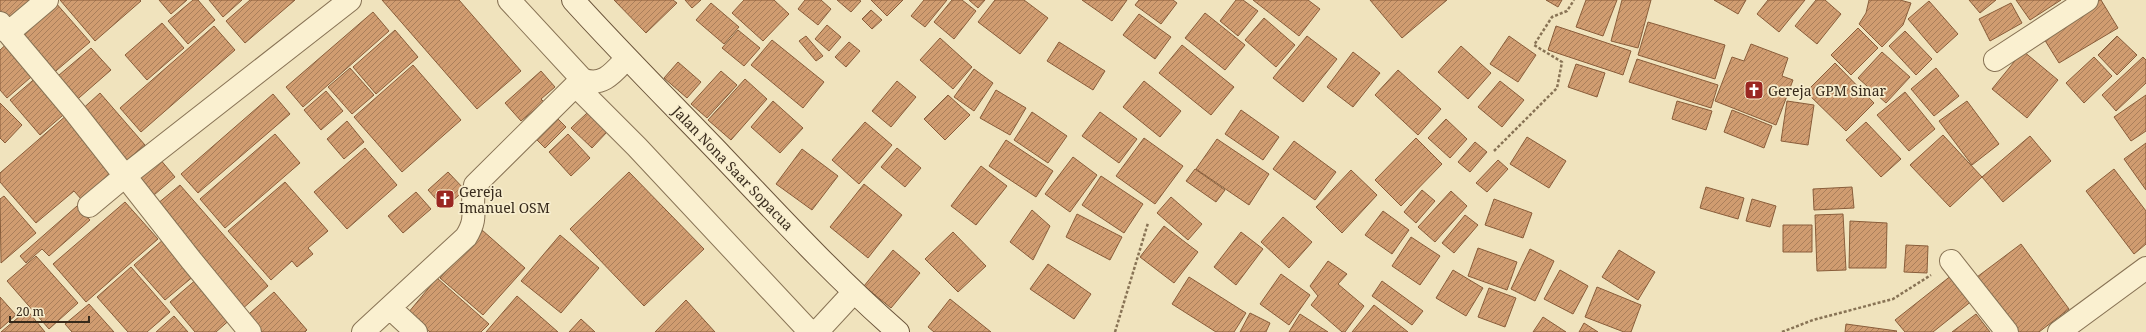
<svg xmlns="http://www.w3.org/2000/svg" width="2146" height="332" font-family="'Noto Serif',serif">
	<defs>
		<pattern id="building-hatch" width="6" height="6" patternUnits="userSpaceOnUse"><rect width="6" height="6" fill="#d09c70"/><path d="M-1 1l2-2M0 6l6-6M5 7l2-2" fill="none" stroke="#aa7f5b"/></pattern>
	</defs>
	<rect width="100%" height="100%" fill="#f0e3bd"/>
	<path fill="url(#building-hatch)" stroke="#895d3a" d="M0 0H34L7 23 0 15Z
		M60 0H140L141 1 95 41Z
		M159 0H187L171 14Z
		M193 0H198L215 20 188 44 168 21Z
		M209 0H242L223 17Z
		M250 0H295L245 43 226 21Z
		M382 0H459L521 71 477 109Z
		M614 0H673L677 3 646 33Z
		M685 0H701L692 8Z
		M744 0H774L789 14 763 41 732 13Z
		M805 0H821L831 9 818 25 798 9Z
		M837 0H859L861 1 851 12Z
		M871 0H903L887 16Z
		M924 0H947L925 27 911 16Z
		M952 0H962L976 11 954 39 934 22Z
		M969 0H985L978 8Z
		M995 0H1024L1048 18 1020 54 978 22Z
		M1082 0H1127L1112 21Z
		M1139 0H1173L1177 3 1161 24 1135 5Z
		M1236 0H1243L1258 11 1238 36 1220 21Z
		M1253 0H1308L1320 9 1299 36Z
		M1370 0H1447L1402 38Z
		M1546 0H1562L1558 7Z
		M1586 0H1617L1603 36 1576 27Z
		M1622 0H1651L1638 48 1611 41Z
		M1714 0H1746L1738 14Z
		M1768 0H1805L1779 32 1757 14Z
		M1816 0H1825L1841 14 1817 44 1795 26Z
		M1869 0H1900L1911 3 1903 25 1882 47 1859 24 1866 13Z
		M1969 0H1996L1980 13Z
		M2016 0H2061L2030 20Z
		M2097 0H2101L2118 28 2059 63 2041 34Z
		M1929 1 1958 34 1937 53 1908 19Z
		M55 2 90 42 50 76 15 36Z
		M711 3 739 27 724 44 696 20Z
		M2011 3 2022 23 1990 41 1979 19Z
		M871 10 882 20 872 29 862 19Z
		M373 12 389 31 303 107 286 87Z
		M1205 13 1245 45 1225 70 1185 38Z
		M1139 14 1171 37 1155 59 1123 35Z
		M1264 18 1295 45 1276 67 1245 40Z
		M1648 22 1725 45 1715 79 1638 55Z
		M162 23 184 48 147 80 125 55Z
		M827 25 841 37 829 51 815 39Z
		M214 26 235 50 141 132 120 108Z
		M1556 26 1631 51 1623 75 1548 50Z
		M1858 28 1878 48 1851 75 1831 55Z
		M395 30 418 57 376 94 353 67Z
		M738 30 760 48 744 66 722 48Z
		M1905 31 1932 59 1916 75 1889 46Z
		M806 36 823 56 816 61 799 41Z
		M1307 36 1337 59 1303 102 1273 78Z
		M1509 36 1536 55 1518 82 1490 64Z
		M2117 36 2137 55 2117 75 2098 55Z
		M940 38 972 67 953 89 920 60Z
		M11 40 38 71 7 98 0 90V50Z
		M772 40 824 82 803 108 751 65Z
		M849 42 860 51 846 67 835 57Z
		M1059 42 1105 71 1093 90 1047 61Z
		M1751 44 1788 58 1782 76 1793 80 1776 125 1715 101 1732 57 1744 61Z
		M1182 45 1234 87 1211 115 1159 73Z
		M1461 46 1491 73 1468 99 1438 72Z
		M91 48 111 70 72 104 52 81Z
		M2023 51 2058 80 2027 118 1992 89Z
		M1353 52 1380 73 1353 107 1327 87Z
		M1882 52 1910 77 1886 103 1858 78Z
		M2094 57 2112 76 2084 103 2066 83Z
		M2143 57 2146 60V83L2116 111 2102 95Z
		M1637 59 1718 85 1711 108 1629 82Z
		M678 62 701 82 687 98 664 78Z
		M1835 63 1874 103 1846 131 1806 92Z
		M1576 64 1605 73 1597 97 1568 87Z
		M413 65 461 120 402 172 354 117Z
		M350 68 374 95 352 114 328 87Z
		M1936 68 1959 96 1934 116 1911 89Z
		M974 69 993 83 974 111 954 97Z
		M1398 70 1441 109 1418 135 1375 95Z
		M541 71 555 87 541 99 544 102 521 121 505 103Z
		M721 71 737 85 707 118 691 104Z
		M39 75 69 110 40 135 10 100Z
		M745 79 767 99 731 140 708 120Z
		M897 81 916 97 891 127 872 111Z
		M1144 81 1181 111 1160 137 1123 107Z
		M1500 81 1524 100 1502 127 1478 107Z
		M996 90 1026 108 1010 135 980 118Z
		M326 91 343 111 321 130 304 110Z
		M1905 92 1935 129 1909 151 1877 115Z
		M100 93 145 145 122 164 78 113Z
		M273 94 290 114 198 193 181 174Z
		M948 95 970 115 945 140 924 119Z
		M2146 95V131L2131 141 2114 117Z
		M773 101 803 128 780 153 751 127Z
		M1677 101 1712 111 1706 130 1672 119Z
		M1787 101 1814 105 1808 145 1781 141Z
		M1967 101 1999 144 1972 165 1939 121Z
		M0 103 22 125 5 143 0 138Z
		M1241 110 1279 137 1263 160 1225 134Z
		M1732 110 1772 126 1764 148 1724 132Z
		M1032 112 1067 136 1048 163 1014 140Z
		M1100 112 1137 139 1119 163 1082 136Z
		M587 113 607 132 592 148 571 128Z
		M68 114 117 170 82 200 74 191 36 223 0 182V173Z
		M557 118 566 127 545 148 536 139Z
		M1446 119 1467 139 1450 158 1428 138Z
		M347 121 364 142 344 159 327 139Z
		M865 122 892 145 859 184 832 160Z
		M1866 122 1901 159 1881 177 1846 140Z
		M275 134 300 163 225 228 200 199Z
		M568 134 590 158 571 176 549 152Z
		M1943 135 1982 177 1950 207 1910 165Z
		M2030 136 2051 161 2003 202 1982 177Z
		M1527 137 1566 161 1549 188 1510 164Z
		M1144 138 1183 166 1155 204 1116 176Z
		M1416 138 1442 164 1401 206 1375 180Z
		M1217 139 1269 174 1249 205 1196 169Z
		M1006 140 1053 171 1036 197 989 166Z
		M1294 141 1336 172 1315 200 1273 169Z
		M1475 142 1487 152 1470 172 1458 162Z
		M2146 143V190L2124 159Z
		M365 148 397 185 347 229 314 192Z
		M897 148 921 168 905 187 881 167Z
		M802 149 838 176 812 210 776 184Z
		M1073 157 1097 175 1070 212 1045 194Z
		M159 158 175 177 147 201 131 182Z
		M1498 160 1508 169 1487 192 1476 183Z
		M981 166 1007 186 976 225 951 206Z
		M1195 169 1225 190 1216 202 1186 181Z
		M2114 169 2146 211V244L2134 254 2086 191Z
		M1351 170 1377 195 1342 233 1316 207Z
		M448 172 465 190 444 208 428 190Z
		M629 172 704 249 644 306 570 229Z
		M1101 176 1143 204 1124 233 1082 205Z
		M285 182 328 231 308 248 313 254 297 267 292 261 271 280 228 231Z
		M864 184 902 215 868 258 830 227Z
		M180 185 268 286 240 311 151 209Z
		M1706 187 1744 198 1738 219 1700 208Z
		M1852 187 1854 208 1814 210 1813 189Z
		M1422 190 1435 201 1416 223 1404 212Z
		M1451 191 1467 206 1435 242 1418 227Z
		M416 192 431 209 403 233 388 216Z
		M4 196 36 233 1 263 0 199Z
		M1171 197 1202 224 1188 240 1157 213Z
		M1494 199 1532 213 1523 238 1485 225Z
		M1752 199 1776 206 1770 227 1746 221Z
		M125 202 158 239 86 302 53 264Z
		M77 206 90 220 49 256 42 249 26 263 20 256Z
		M1032 210 1050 226 1033 260 1010 242Z
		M1383 211 1409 230 1392 254 1365 235Z
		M1077 214 1122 237 1110 260 1066 237Z
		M1843 214 1846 270 1817 271 1815 215Z
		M1465 215 1478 225 1454 253 1442 243Z
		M1283 217 1312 242 1289 268 1261 242Z
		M1850 221 1887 223 1886 268H1849Z
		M1783 225H1812V252H1783Z
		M1164 226 1198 252 1174 283 1140 257Z
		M482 230 525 268 483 315 440 278Z
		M953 232 986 266 958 292 925 259Z
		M1241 232 1263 249 1236 285 1214 267Z
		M560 235 599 268 561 313 521 281Z
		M1411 237 1440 256 1420 285 1392 266Z
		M164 239 195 275 165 300 134 265Z
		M2021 244 2069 309 2039 332H2018L1977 277Z
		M1906 245 1928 246 1927 273 1904 272Z
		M1478 248 1517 262 1507 290 1468 276Z
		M1530 249 1554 261 1535 301 1511 289Z
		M893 250 920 273 891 308 864 286Z
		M1619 250 1655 272 1638 300 1602 277Z
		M36 256 78 303 49 329 7 281Z
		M1328 261 1347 274 1338 284 1364 306 1345 332H1342L1311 305 1318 296 1310 286Z
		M1048 264 1091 294 1074 319 1030 289Z
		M131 267 170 312 147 332H128L97 297Z
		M1453 270 1483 288 1466 316 1436 298Z
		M1560 270 1588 286 1573 314 1544 299Z
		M1281 274 1310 295 1289 325 1260 304Z
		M1952 275 1973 300 1933 332H1905L1895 320Z
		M1189 277 1246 313 1234 332H1216L1172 304Z
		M198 278 233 317 216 332H195L170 302Z
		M437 278 489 324 481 332H430L408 313Z
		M1382 281 1423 311 1412 325 1372 296Z
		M1597 287 1641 305 1631 332H1624L1585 317Z
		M1489 288 1516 298 1505 327 1478 317Z
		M274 292 307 330 305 332H253L242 320Z
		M517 296 558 332H486Z
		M0 297 16 315 0 329Z
		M950 299 991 332H934L928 327Z
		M686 300 715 332H655Z
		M89 304 114 332H72L65 324Z
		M1374 305 1408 332H1352Z
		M27 310 45 332H1Z
		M1250 313 1270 323 1266 332H1240Z
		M1300 314 1328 332H1289Z
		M1976 314 1990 332H1952Z
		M174 316 188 332H156Z
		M1543 317 1566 332H1533Z
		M581 319 595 332H569Z
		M1584 323 1598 332H1579Z
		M1846 324 1897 331 1896 332H1845Z"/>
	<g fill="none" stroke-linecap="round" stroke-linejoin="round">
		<g stroke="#887355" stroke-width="24">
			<path id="street" d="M509 0 582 79C602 88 614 72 626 59
				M0 23 74 111 191 260 250 332
				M8 33 47 0
				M1995 60 2087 0
				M576 86 637 147 810 332
				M89 206 125 176 350 0
				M1951 261 2007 332
				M390 308 416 332
				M363 332 466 237C480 215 469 208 475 185L582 79
				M817 332 853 293
				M2059 332 2146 268"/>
		</g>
		<g stroke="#6a5339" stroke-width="24">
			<path id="secondary" d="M573 0C621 53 672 104 722 156 779 216 835 277 898 332"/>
		</g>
		<path stroke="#887355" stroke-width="2.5" stroke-dasharray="3 2" stroke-linecap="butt" d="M1494 151 1557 88 1562 62 1534 45 1552 17 1567 11 1574 0
			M1115 332 1148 223
			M1782 332 1813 320 1893 299 1931 275"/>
		<use href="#street" stroke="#faf0d0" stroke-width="22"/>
		<use href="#secondary" stroke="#faf0d0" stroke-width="22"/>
	</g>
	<defs>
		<g id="church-square" transform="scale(1)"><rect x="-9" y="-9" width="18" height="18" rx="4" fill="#9a2722" stroke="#f7edcd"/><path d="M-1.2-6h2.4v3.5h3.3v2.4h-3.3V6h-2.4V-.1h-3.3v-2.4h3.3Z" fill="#fff"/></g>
	</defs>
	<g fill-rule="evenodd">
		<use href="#church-square" x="1754" y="90"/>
		<use href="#church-square" x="445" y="199"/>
	</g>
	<g text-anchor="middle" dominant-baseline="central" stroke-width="3.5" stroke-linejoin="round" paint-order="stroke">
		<g font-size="14" fill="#372a1b" stroke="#f7edcd" text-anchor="start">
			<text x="1768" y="90">Gereja GPM Sinar</text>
			<text x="459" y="191">Gereja<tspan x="459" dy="16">Imanuel OSM</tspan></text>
		</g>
		<g font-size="14" fill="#372a1b" stroke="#f7edcd">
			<text transform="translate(733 168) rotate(46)">Jalan Nona Saar Sopacua</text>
		</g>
	</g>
	<path d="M10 316v6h79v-6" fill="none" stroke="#372a1b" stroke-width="2"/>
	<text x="16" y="316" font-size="12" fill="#372a1b" stroke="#f7edcd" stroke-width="3" paint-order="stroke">20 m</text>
</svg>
